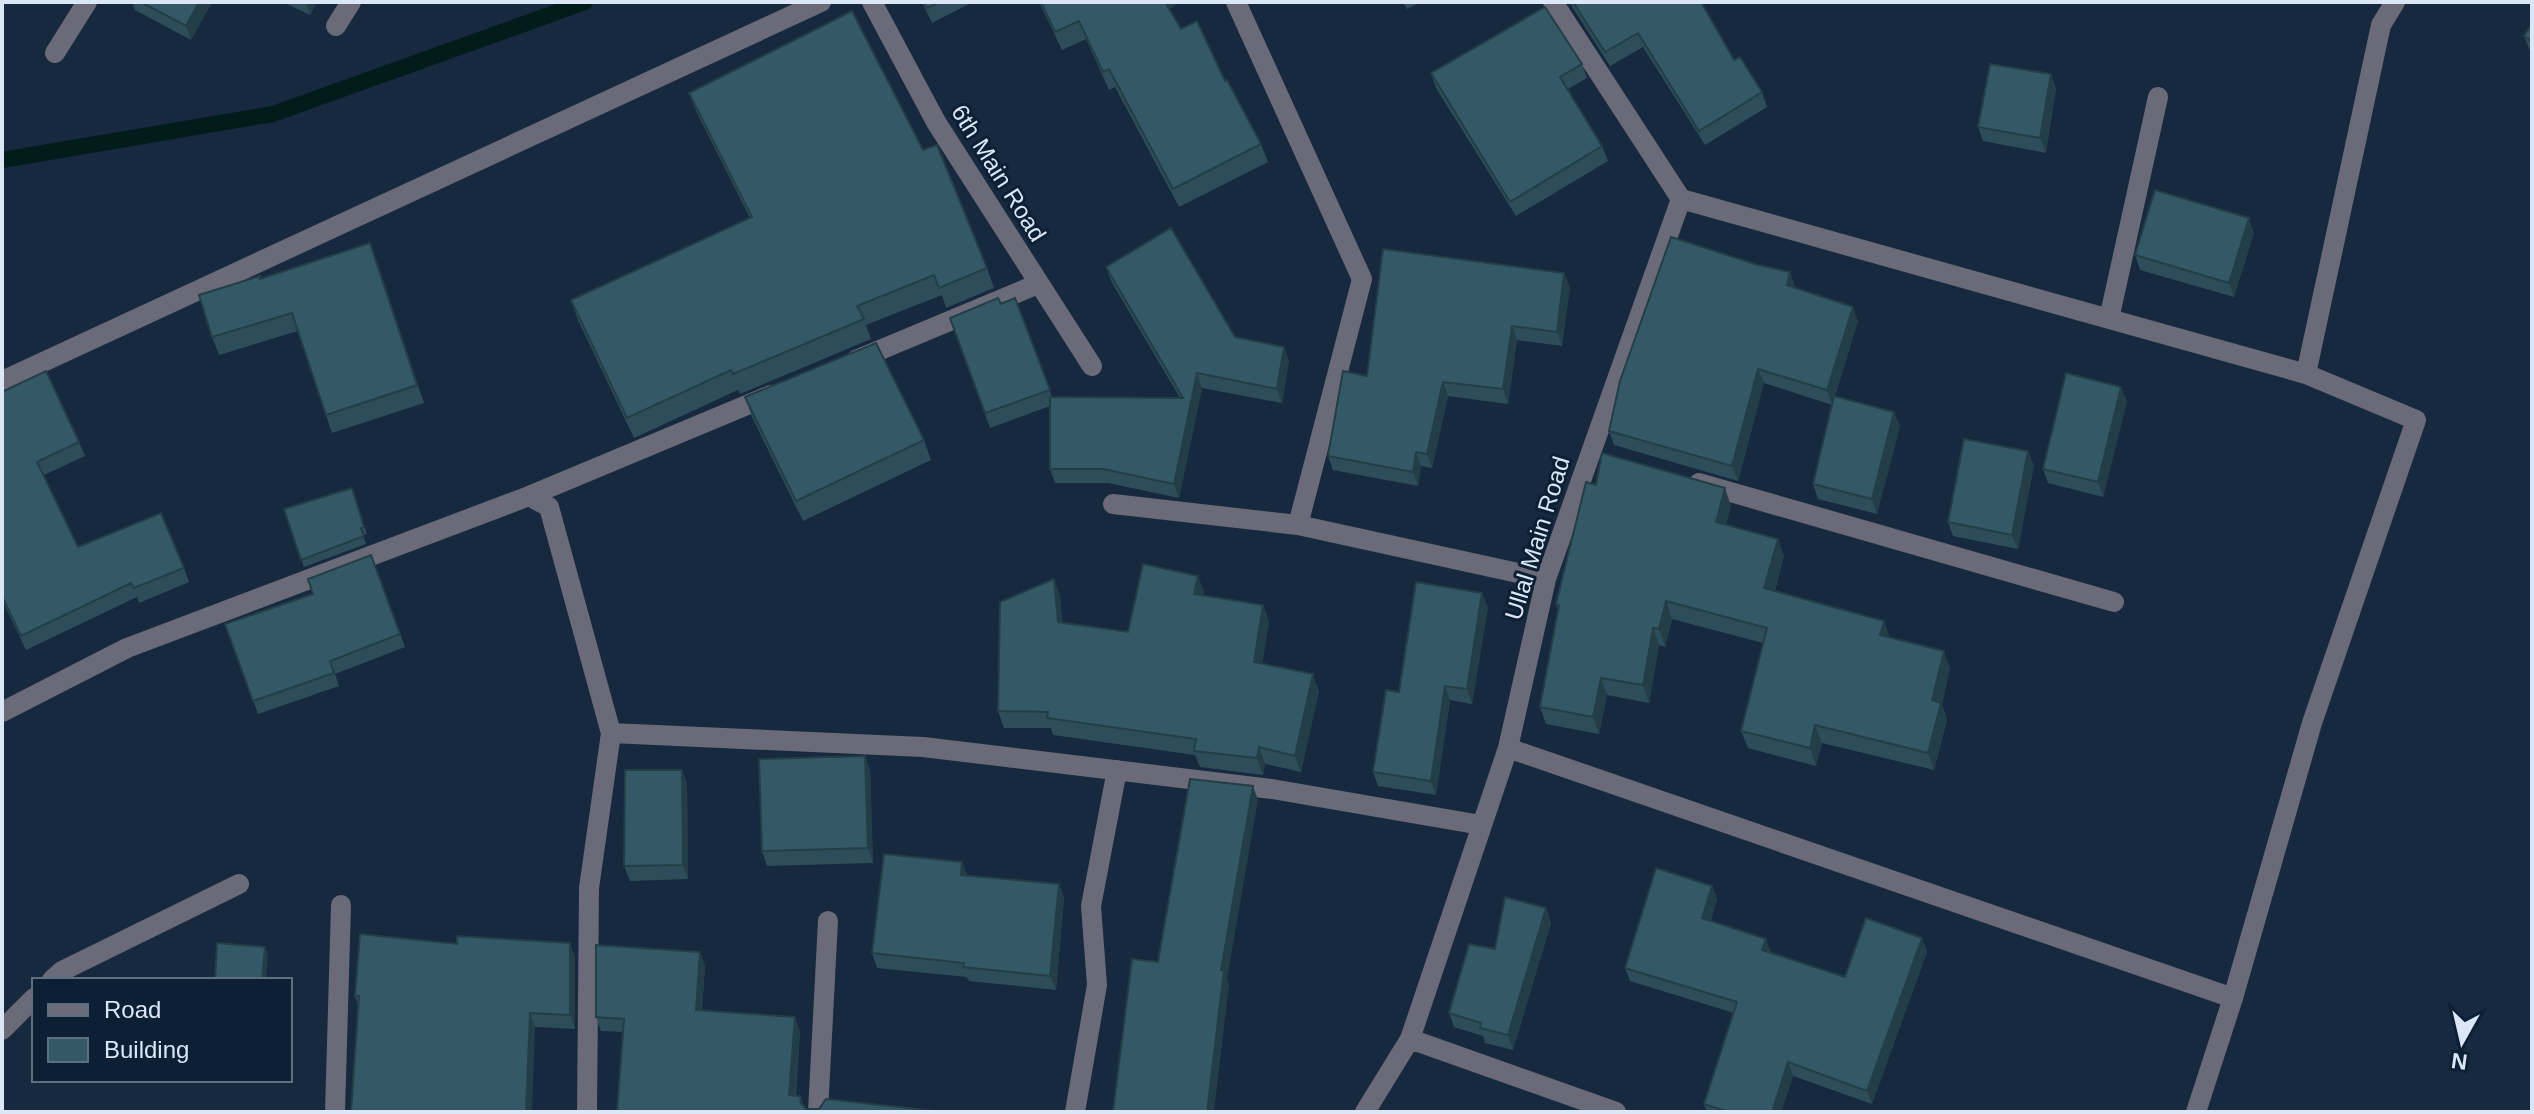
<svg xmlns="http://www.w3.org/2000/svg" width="2534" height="1114" font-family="Arial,sans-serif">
	<rect width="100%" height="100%" fill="#16293f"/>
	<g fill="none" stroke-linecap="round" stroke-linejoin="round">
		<path stroke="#021c1b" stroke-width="16" d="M2 160 273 114 585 2"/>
		<path stroke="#6a6a78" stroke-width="20" d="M872 2 936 122 1092 366
			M1236 2 1362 279 1298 525 1546 579
			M1553 2 1681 199
			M336 26 351 2
			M55 53 87 2
			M1681 199 2306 374 2416 420 2312 723 2233 998 2196 1112
			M2109 319 2158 97
			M856 360 1038 284
			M2306 374 2381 25 2395 2
			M2 381 821 2
			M1699 483 2114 602
			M529 496 549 507 611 733
			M1113 504 1298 525
			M2 712 127 648 529 496 771 395
			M1508 748 2233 998
			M52 980 62 971 239 884
			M2 1030 34 998
			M1410 1039 1616 1112
			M335 1112 341 905
			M587 1112 589 888 611 733 923 747 1272 789 1481 825
			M818 1112 828 921
			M1075 1112 1097 985 1091 906 1117 770
			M1365 1112 1410 1039 1508 748 1546 579 1681 199"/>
	</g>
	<path fill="#2c4d59" d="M132 2H212L191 40 135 10Z
		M283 2H317L310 15Z
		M922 2H973L932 23Z
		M1039 2H1180L1169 9 1181 29 1225 81 1261 144 1268 162 1179 207 1115 87 1109 90 1086 39 1062 50Z
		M1403 2H1421L1407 9Z
		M1570 2H1701L1734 60 1762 92 1767 107 1705 145 1643 47 1610 66 1573 8Z
		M2532 24V56L2524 36Z
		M1582 64 1587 78 1568 89 1602 146 1608 161 1516 216 1436 88 1431 73Z
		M2056 88 2046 153 1983 141 1978 127Z
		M689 93 923 150 987 268 994 288 946 308 942 295 866 325 871 339 740 394 738 390 634 438 578 320 571 300 750 218 697 113Z
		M2254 233 2234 297 2140 270 2135 255Z
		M377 261 424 403 332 433 298 331 219 355 212 337 260 279Z
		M1758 265 1790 272 1795 288 1858 321 1835 396 1900 426 1877 514 1818 499 1813 484 1832 405 1764 383 1738 481 1614 445 1609 431Z
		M1106 267 1235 337 1284 347 1289 361 1282 403 1202 388 1179 498 1108 483H1055L1050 469V406L990 428 950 318 1015 298 1052 397 1180 398 1111 281Z
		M1570 287 1562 346 1517 340 1508 404 1448 396 1432 468 1421 466 1418 486 1333 470 1328 456 1367 376Z
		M2 392 79 442 85 456 44 475 78 547 184 568 189 582 139 603 137 597 26 650 2 600Z
		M745 397 924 440 931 460 803 521 752 417Z
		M2127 401 2103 497 2048 483 2043 469Z
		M2034 465 2018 549 1953 536 1948 522Z
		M1596 485 1731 506 1726 525 1784 556 1775 591 1884 621 1889 637 1950 668 1942 704 1947 720 1934 770 1822 743 1816 766 1748 748 1741 731 1763 643 1672 619 1665 647 1659 645 1649 703 1607 695 1599 734 1546 724 1540 707 1558 610 1556 604Z
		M352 488 367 534 363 536 366 544 304 567 284 509Z
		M371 555 405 647 335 674 339 686 258 714 225 624 313 594Z
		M1204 592 1203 595 1263 605 1269 622 1262 663 1319 691 1301 772 1265 764 1263 775 1200 767 1195 755 1053 735 1051 728H1004L998 711 1060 596 1062 623 1128 632Z
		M1488 607 1472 704 1450 700 1436 795 1378 786 1373 772 1399 692Z
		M682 770 687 784 688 879 630 881 624 866Z
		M870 770 873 863 767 866 762 851Z
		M962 862 967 875 1059 884 1064 898 1056 990 969 981 967 977 877 968 872 953Z
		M1712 886 1717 899 1711 920 1771 952 1845 977 1922 938 1927 952 1872 1104 1793 1076 1781 1112H1707L1704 1104 1734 1013 1630 981 1625 968Z
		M1546 908 1551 923 1513 1050 1485 1043 1483 1036 1454 1027 1449 1013 1495 949Z
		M700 952 705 966 702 1010 800 1031 796 1095 800 1096 804 1106 806 1109 617 1112 623 1032 601 1031 596 1017Z
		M575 957V1029L535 1027 358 1005 355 996Z"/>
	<path fill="#243e48" d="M199 2H212L191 40 186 26Z
		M306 2H317L310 15Z
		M1163 2H1180L1166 11Z
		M2051 74 2056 88 2046 153 2040 138Z
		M2249 218 2254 233 2234 297 2229 283Z
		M1790 272 1795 286 1792 300 1787 285Z
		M1564 273 1570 287 1562 346 1557 332Z
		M1853 307 1858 321 1832 405 1827 390Z
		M1512 326 1517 340 1508 404 1503 389Z
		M1284 347 1289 361 1282 403 1277 389Z
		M1758 369 1764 383 1738 481 1732 466Z
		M1197 373 1202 388 1179 498 1174 484Z
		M1443 382 1448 396 1432 468 1427 454Z
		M2121 387 2127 401 2103 497 2098 482Z
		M1894 412 1900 426 1877 514 1872 499Z
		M2028 451 2034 465 2018 549 2012 535Z
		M1416 452 1421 466 1418 486 1413 472Z
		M1725 488 1731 506 1722 540 1716 522Z
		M1778 539 1784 556 1771 605 1764 588Z
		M1198 576 1204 592 1200 610 1194 594Z
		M1054 579 1060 596 1064 638 1058 622Z
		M1482 593 1488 607 1472 704 1467 689Z
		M1666 601 1672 619 1665 647 1659 629Z
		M1263 605 1269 622 1260 678 1254 662Z
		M1884 621 1890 638 1880 635Z
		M1653 628 1659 645 1649 703 1643 685Z
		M1944 651 1950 668 1942 704 1947 720 1934 770 1928 753 1932 700Z
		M1313 674 1319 691 1301 772 1295 756Z
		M1601 678 1607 695 1599 734 1593 717Z
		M1445 686 1450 700 1436 795 1431 781Z
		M1815 725 1822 743 1816 766 1810 748Z
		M1259 747 1265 764 1263 775 1257 758Z
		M865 756 870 770 873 863 868 848Z
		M682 770 687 784 688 879 683 865Z
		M1253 786 1258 800 1227 979 1229 985 1214 1112H1207L1221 970Z
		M962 862 967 877 961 875Z
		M1059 884 1064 898 1056 990 1050 976Z
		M1712 886 1717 899 1707 931 1702 918Z
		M1546 908 1551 923 1513 1050 1508 1035Z
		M1922 938 1927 952 1872 1104 1867 1091Z
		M1766 939 1771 952 1762 950Z
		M570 943 575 957V1029L570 1015Z
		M265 947 268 954 266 980H262Z
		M700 952 705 966 701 1024 696 1010Z
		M530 1013 535 1027 532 1112H526Z
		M795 1017 800 1031 794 1109 789 1095Z
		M1788 1062 1793 1076 1781 1112H1772Z"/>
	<path fill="#335967" stroke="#243e48" stroke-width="2" d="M141 2H199L186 26Z
		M924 2H940L927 8Z
		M1041 2H1165L1181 29 1197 21 1225 81 1227 80 1261 144 1173 189 1109 69 1103 72 1079 21 1055 32Z
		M1573 2H1701L1734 60 1740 57 1762 92 1699 131 1638 33 1605 52Z
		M1545 7 1582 64 1560 77 1602 146 1510 202 1431 73Z
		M852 11 923 150 937 145 987 268 939 288 934 275 857 306 864 319 733 374 731 370 627 418 571 300 752 217 689 93Z
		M2532 24V41L2524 36Z
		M1990 64 2051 74 2040 138 1978 127Z
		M2155 190 2249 218 2229 283 2135 255Z
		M1171 228 1235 337 1284 347 1277 389 1197 373 1174 484 1103 469H1050V397L1183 398 1106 267Z
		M1671 237 1758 265 1790 272 1787 285 1853 307 1827 390 1758 369 1732 466 1609 431 1620 381Z
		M370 243 417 385 326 415 292 313 212 337 199 295 260 276V279Z
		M1383 249 1564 273 1557 332 1512 326 1503 389 1443 382 1427 454 1416 452 1413 472 1328 456 1343 371 1367 376Z
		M998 298 1001 304 1015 298 1050 390 985 413 950 318Z
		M876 343 924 440 796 501 745 397Z
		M46 371 79 442 37 462 78 547 161 513 184 568 134 588 131 583 21 636 2 596V392Z
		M2066 373 2121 387 2098 482 2043 469Z
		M1834 396 1894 412 1872 499 1813 484Z
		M1964 439 2028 451 2012 535 1948 522Z
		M1602 453 1725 488 1716 522 1778 539 1764 588 1884 621 1880 635 1944 651 1932 700 1941 703 1928 753 1815 725 1810 748 1741 731 1767 628 1666 601 1659 629 1653 628 1643 685 1601 678 1593 717 1540 707 1559 605 1556 604 1586 482 1596 485Z
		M352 488 364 527 361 528 364 536 301 560 284 509Z
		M371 555 400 634 330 661 334 673 253 701 225 624 313 594 308 579Z
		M1143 564 1198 576 1194 594 1263 605 1254 662 1313 674 1295 756 1259 747 1257 758 1194 751 1196 739 1047 718 1048 712 998 711 1000 602 1054 579 1058 622 1128 632Z
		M1416 582 1482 593 1467 689 1445 686 1431 781 1373 772 1386 690 1399 692Z
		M865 756 868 848 762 851 759 759Z
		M625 770H682L683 865 624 866Z
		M1190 779 1253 786 1221 970H1224L1207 1112H1113L1132 959 1158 962Z
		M884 854 962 862 961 875 1059 884 1050 976 963 967 964 963 872 953Z
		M1656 868 1712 886 1702 918 1766 939 1762 950 1845 977 1866 918 1922 938 1867 1091 1788 1062 1772 1112H1729L1704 1104 1737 1002 1625 968Z
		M1505 897 1546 908 1508 1035 1480 1028 1481 1023 1449 1013 1469 944 1495 949Z
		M360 934 457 944V936L570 943V1015L530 1013 526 1112H351L359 996H355Z
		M217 943 265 947 262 980H215Z
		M596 945 700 952 696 1010 795 1017 789 1095 800 1096 801 1103 806 1109H819L826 1099 944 1112H612H617L624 1019 596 1017Z"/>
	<g text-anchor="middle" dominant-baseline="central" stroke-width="6" stroke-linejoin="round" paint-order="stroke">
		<g font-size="24" fill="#dbe7f6" stroke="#0c1f35">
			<text transform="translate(999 173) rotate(58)">6th Main Road</text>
			<text transform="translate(1537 538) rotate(-73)">Ullal Main Road</text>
		</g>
	</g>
	<rect width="2534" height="1114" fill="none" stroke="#dbe7f6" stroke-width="8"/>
	<rect x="32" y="978" width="260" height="104" fill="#0c1f35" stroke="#5f6f82" stroke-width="2"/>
	<rect x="48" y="1004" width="40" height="12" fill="#6a6a78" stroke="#5f6f82" stroke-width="2"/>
	<text x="104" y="1018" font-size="24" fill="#dbe7f6">Road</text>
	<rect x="48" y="1038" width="40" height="24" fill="#335967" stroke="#5f6f82" stroke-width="2"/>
	<text x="104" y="1058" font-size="24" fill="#dbe7f6">Building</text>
	<g transform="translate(2462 1042) rotate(188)" stroke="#0c1f35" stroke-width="6" paint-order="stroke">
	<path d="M0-6L14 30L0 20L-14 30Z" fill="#dbe7f6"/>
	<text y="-12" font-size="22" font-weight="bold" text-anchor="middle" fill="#dbe7f6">N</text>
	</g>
</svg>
